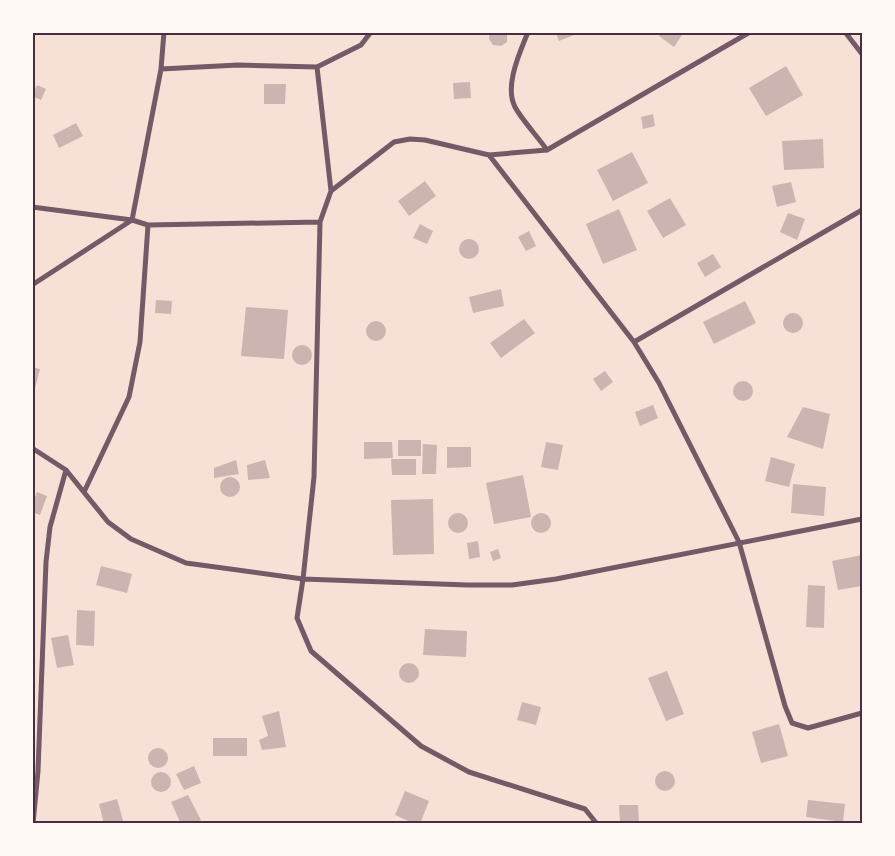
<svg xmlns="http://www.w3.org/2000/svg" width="895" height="856" font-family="'Public Sans',sans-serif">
	<rect width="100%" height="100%" fill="#f7e1d7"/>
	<path fill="#ccb4b1" d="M490 32H507V42L501 46 493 45 489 39Z
		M662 32H684L674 47 659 36Z
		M556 33H579L559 41Z
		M786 66 803 95 766 116 749 88Z
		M470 82 471 98 454 99 453 83Z
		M264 84H286L285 104H264Z
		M37 85 46 89 41 100 32 96Z
		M653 114 655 126 643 129 641 117Z
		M76 123 83 136 59 148 53 135Z
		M823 139 824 168 784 170 782 141Z
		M632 152 648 183 613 201 597 170Z
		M425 181 436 196 409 216 398 201Z
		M791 182 796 202 777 207 772 186Z
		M670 198 686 225 663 238 647 211Z
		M619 209 637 250 603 264 586 224Z
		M788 213 805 219 797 240 780 232Z
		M420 224 433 231 427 244 413 238Z
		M529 231 536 246 526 251 518 237Z
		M459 249a10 10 0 1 1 20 0a10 10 0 1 1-20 0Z
		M713 254 721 267 705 277 697 263Z
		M501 289 504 306 473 313 469 297Z
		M156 300 172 301 171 314 155 313Z
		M745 301 756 323 714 344 703 322Z
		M246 307 288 310 284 359 241 356Z
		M783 323a10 10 0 1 1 20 0a10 10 0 1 1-20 0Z
		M524 319 535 333 501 358 490 343Z
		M366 331a10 10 0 1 1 20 0a10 10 0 1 1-20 0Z
		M292 355a10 10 0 1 1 20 0a10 10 0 1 1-20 0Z
		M32 367 40 369 33 396H32Z
		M605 371 613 382 601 391 593 379Z
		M733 391a10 10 0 1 1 20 0a10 10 0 1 1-20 0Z
		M653 405 658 418 640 426 635 412Z
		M803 407 830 414 823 449 787 437Z
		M398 440H421V456H398Z
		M364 442H392L393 458 364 459Z
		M546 442 563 445 558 470 541 467Z
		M423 444 437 445 436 474H422Z
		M447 447H471V467L447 468Z
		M771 457 795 464 789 487 765 481Z
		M391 459H416V475H392Z
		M236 460 239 474 214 478V468Z
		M265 460 270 478 248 480 247 465Z
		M523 475 531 517 494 524 486 483Z
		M220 487a10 10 0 1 1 20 0a10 10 0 1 1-20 0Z
		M793 484 826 487 824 516 791 513Z
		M37 492 47 496 40 515 32 512V505Z
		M433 499 434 554 393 555 391 500Z
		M531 523a10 10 0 1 1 20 0a10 10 0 1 1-20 0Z
		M448 523a10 10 0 1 1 20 0a10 10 0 1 1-20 0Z
		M478 541 480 557 469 559 467 543Z
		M498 549 501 558 493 561 490 552Z
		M862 555V586L838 590 832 561Z
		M101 566 132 574 127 593 96 585Z
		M808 585 825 586 824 628 806 627Z
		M77 610 95 611 94 646 76 645Z
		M425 629 467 631 466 657 423 655Z
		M68 635 74 665 57 668 51 638Z
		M399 673a10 10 0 1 1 20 0a10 10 0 1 1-20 0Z
		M667 671 684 714 666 721 648 678Z
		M522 702 541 707 536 725 517 720Z
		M279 711 286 747 262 750 259 740 268 736 262 716Z
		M779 724 788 756 761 763 752 732Z
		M213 738H247V756H213Z
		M148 758a10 10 0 1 1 20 0a10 10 0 1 1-20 0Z
		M194 766 201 783 184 790 176 774Z
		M655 781a10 10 0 1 1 20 0a10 10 0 1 1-20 0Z
		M151 782a10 10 0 1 1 20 0a10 10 0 1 1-20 0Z
		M405 791 429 801 420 824H415L395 815Z
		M188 795 201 820 193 824H181L171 802Z
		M117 799 124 824H104L99 804Z
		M808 800 845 804 843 822 806 817Z
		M619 805H638L639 822H620Z"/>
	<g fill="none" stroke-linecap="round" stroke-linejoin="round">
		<path stroke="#755966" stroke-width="5" d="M528 32C520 52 504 86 515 107 522 120 538 137 547 150
			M845 32 862 54
			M317 67 331 191
			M161 69 238 65 317 67 361 45 371 32
			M489 155 634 342 659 383 739 542 785 706 792 723 808 728 862 713
			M32 207 132 220 161 69 164 32
			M320 222 314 477 303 579 297 618 311 651 421 746 469 772 585 809 597 824
			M32 285 132 220 148 225 320 222 331 191 394 142 410 139 425 140 489 155 547 150 750 32
			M634 342 862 210
			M32 448 66 470 108 522 131 539 186 563 303 579 467 585H512L556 579 862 519
			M84 492 129 397 140 342 148 225
			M33 824 38 771 46 562 50 527 66 470"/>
	</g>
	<rect width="895" height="856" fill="none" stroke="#fffaf5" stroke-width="68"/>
	<rect x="34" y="34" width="827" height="788" fill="none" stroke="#4a2c40" stroke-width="2"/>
</svg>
